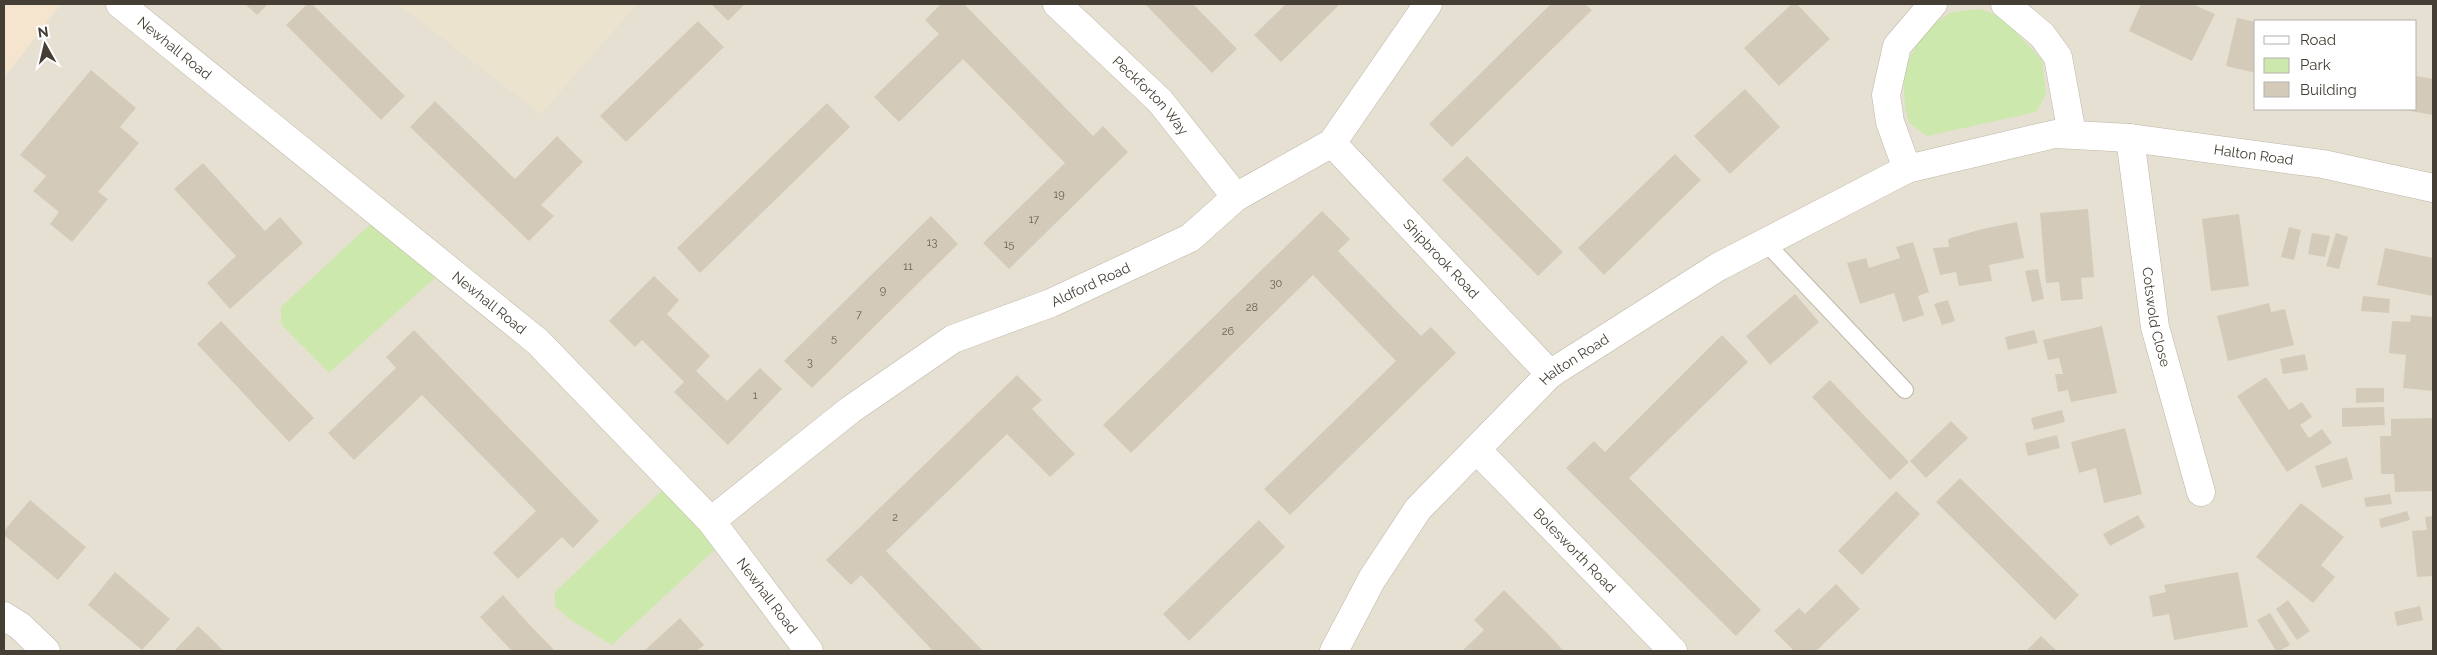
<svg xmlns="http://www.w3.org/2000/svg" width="2437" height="655" font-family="Raleway,sans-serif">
	<rect width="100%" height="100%" fill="#f2eee4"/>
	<path fill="#e6e0d2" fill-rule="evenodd" d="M4 4H2433V651H4ZM2256 21H2416V109H2256Z"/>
	<path fill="#f5e5ce" d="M4 4H61L4 78Z"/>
	<path fill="#ece3ce" d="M398 4H637L541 114Z"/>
	<path fill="#cde8ac" d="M1981 9 2003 18 2042 60 2046 94 2036 112 1927 136 1909 123 1905 107 1903 70 1926 28 1952 12Z
		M381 214 447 267 329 373 281 324V307Z
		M672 481 725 540 612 645 569 619 555 606V592Z"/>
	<path fill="#d4cab9" d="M245 4H268L257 15Z
		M307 4H312L405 96 381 120 286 25Z
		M711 4H745L728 21Z
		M941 4H964L1093 136 1103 126 1128 152 1009 269 983 243 1065 163 963 59 899 122 874 97 939 34 925 20Z
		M1145 4H1193L1237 49 1212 73Z
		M1286 4H1340L1281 62 1254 35Z
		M1551 4H1585L1592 10 1452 147 1429 124Z
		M1792 4H1797L1830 39 1779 86 1744 48Z
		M2141 4H2192L2215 14 2192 61 2129 31Z
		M2237 18 2256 22V73L2226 66Z
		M698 21 724 47 626 142 600 116Z
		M91 70 136 108 120 127 139 143 98 192 108 199 72 242 50 224 59 212 33 191 46 176 20 155Z
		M2416 76 2433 79V115L2405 110 2416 109Z
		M1745 89 1780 127 1730 174 1694 136Z
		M435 101 515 179 557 136 583 162 541 205 554 216 529 241 410 127Z
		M827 103 850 127 700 273 677 248Z
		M1675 154 1701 180 1604 275 1578 248Z
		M1467 156 1563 252 1538 276 1442 180Z
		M203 163 265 231 280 217 303 243 230 309 207 283 236 256 174 189Z
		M2088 209 2094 277 2081 278 2083 299 2061 301 2059 282 2046 283 2040 213Z
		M1322 211 1350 239 1338 251 1421 336 1431 327 1456 353 1290 515 1264 489 1396 361 1313 275 1131 453 1103 425Z
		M2239 214 2249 286 2211 291 2202 219Z
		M931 216 958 244 812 388 784 361Z
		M2017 222 2024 258 1989 265 1992 281 1959 286 1956 272 1940 275 1933 248 1949 247 1948 239 1982 229Z
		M2289 227 2301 230 2294 260 2281 257Z
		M2312 233 2330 236 2325 257 2308 254Z
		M2336 233 2348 237 2339 269 2326 266Z
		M1913 242 1929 292 1918 296 1924 315 1903 322 1894 293 1860 304 1847 263 1866 258 1869 268 1900 258 1896 247Z
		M2385 248 2433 258V296L2377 285Z
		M2038 269 2044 299 2032 302 2025 271Z
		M654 276 679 300 667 314 710 356 696 371 727 401 760 368 782 389 728 445 674 392 684 382 642 340 635 347 609 321Z
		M1795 294 1819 322 1770 365 1746 336Z
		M2363 296 2390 299 2389 313 2361 311Z
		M1948 300 1955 321 1942 325 1934 304Z
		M2269 303 2271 312 2285 309 2294 345 2228 361 2217 316Z
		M2411 315 2433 317V391L2403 388 2406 355 2389 353 2392 321 2410 322Z
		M221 321 314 418 289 442 197 344Z
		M2102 326 2117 393 2071 402 2068 390 2058 392 2055 374H2063L2059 358 2048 360 2043 340Z
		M414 330 599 521 573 548 562 537 518 579 493 553 536 511 422 395 354 460 328 433 396 368 386 357Z
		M2034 330 2038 343 2008 350 2005 337Z
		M1722 335 1748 362 1629 478 1761 610 1736 636 1566 468 1594 441 1605 452Z
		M2305 354 2308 370 2283 374 2280 359Z
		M1017 375 1042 400 1032 409 1075 454 1050 477 1007 434 886 551 983 651H933L861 575 851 585 826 560Z
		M2266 377 2289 410 2302 402 2312 417 2300 425 2309 438 2322 429 2332 443 2287 472 2237 396Z
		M1830 380 1909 462 1890 480 1812 397Z
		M2356 388H2384V402L2356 403Z
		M2384 407 2385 425 2342 427V408Z
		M2062 410 2065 422 2034 430 2031 418Z
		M2433 418V491L2395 492 2394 474H2381L2380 436H2391V419Z
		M1951 421 1968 438 1926 478 1910 461Z
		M2125 428 2142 494 2104 503 2096 468 2079 473 2071 442Z
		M2057 435 2060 448 2028 456 2025 443Z
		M2347 457 2353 479 2322 488 2315 466Z
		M1960 478 2079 595 2055 620 1936 502Z
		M1896 491 1920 514 1862 575 1838 551Z
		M2390 494 2392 504 2366 507 2364 498Z
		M30 500 86 547 58 580 4 535V531Z
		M2301 503 2344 537 2321 565 2335 577 2313 603 2256 557Z
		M2407 511 2410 520 2381 528 2379 519Z
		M2138 515 2145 527 2110 546 2103 534Z
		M2433 516V576L2417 577 2412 531 2427 530 2425 517Z
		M1259 520 1285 547 1189 641 1163 614Z
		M115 572 170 619 142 650 88 605Z
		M2238 572 2248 627 2174 640 2169 614 2153 617 2149 596 2166 592 2164 585Z
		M1836 584 1860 609 1816 651H1794L1774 631 1799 608 1805 614Z
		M1504 590 1548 634 1564 651H1462L1484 630 1474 620Z
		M503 595 526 621 555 651H512L480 617Z
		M2288 600 2310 631 2297 640 2276 609Z
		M2420 606 2423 620 2397 626 2394 612Z
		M2270 613 2290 645 2279 651H2276L2257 620Z
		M680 618 704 645 697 651H644Z
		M198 626 224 651H174Z
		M2041 636 2057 651H2026Z"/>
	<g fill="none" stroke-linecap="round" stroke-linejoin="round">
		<g stroke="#beb6a7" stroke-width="18">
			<path id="lane" d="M1765 242 1905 390"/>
		</g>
		<g stroke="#beb6a7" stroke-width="29">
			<g id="street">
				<path id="s1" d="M120 4 538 342 711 521 809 651"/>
				<path id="s2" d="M1057 4 1160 101 1236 197"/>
				<path d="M2005 4 2042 35 2058 57 2072 134"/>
				<path id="s3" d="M2130 138 2155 327 2201 492"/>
				<path id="s4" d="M1332 143 1550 374"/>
				<path d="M1907 169 1890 122 1886 95 1897 46 1933 4"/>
				<path id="s5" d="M1477 450 1673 651"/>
				<path id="s6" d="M711 521 850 410 953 339 1051 303 1190 238 1236 197 1332 143 1428 4"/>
				<path d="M4 616 20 626 46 651"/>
				<path id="s7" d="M1334 651 1372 579 1418 509 1550 374 1718 267 1907 169 2055 134 2130 138 2323 164 2433 188"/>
			</g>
		</g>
		<use href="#lane" stroke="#fff" stroke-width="16"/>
		<use href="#street" stroke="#fff" stroke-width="28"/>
	</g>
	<g text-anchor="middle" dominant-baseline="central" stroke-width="4.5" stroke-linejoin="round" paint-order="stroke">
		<g font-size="11" fill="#696155">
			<text x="1059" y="194">19</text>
			<text x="1034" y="219">17</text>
			<text x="932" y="242">13</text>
			<text x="1009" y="244">15</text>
			<text x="908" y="266">11</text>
			<text x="1276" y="283">30</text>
			<text x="883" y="290">9</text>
			<text x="1252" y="307">28</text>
			<text x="859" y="314">7</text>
			<text x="1228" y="331">26</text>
			<text x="834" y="338">5</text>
			<text x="810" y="362">3</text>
			<text x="755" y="395">1</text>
			<text x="895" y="517">2</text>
		</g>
		<g font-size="14" fill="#453e34" stroke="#fff">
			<text stroke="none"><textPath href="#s1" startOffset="70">Newhall Road</textPath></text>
			<text stroke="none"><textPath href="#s2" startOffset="131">Peckforton Way</textPath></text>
			<text stroke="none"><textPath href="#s7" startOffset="1118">Halton Road</textPath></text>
			<text stroke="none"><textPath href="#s4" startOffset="159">Shipbrook Road</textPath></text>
			<text stroke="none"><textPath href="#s6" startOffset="451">Aldford Road</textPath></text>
			<text stroke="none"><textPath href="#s1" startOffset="475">Newhall Road</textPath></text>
			<text stroke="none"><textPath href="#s3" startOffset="181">Cotswold Close</textPath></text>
			<text stroke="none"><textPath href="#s7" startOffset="382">Halton Road</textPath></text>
			<text stroke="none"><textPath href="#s5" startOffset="140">Bolesworth Road</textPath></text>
			<text stroke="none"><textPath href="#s1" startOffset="880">Newhall Road</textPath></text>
		</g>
	</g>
	<rect width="2437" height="655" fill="none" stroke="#453e34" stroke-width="10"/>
	<rect x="2254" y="20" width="162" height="90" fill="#ffffff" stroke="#b5b2ae"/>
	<rect x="2264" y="36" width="25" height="8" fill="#ffffff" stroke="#b5b2ae"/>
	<text x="2300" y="45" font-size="15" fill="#453e34">Road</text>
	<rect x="2264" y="58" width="25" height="15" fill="#cde8ac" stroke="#b5b2ae"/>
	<text x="2300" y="70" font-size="15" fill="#453e34">Park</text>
	<rect x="2264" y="82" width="25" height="15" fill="#d4cab9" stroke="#b5b2ae"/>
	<text x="2300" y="95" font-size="15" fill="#453e34">Building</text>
	<g transform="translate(45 45) rotate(352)" stroke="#ffffff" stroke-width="4" paint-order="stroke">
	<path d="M0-4L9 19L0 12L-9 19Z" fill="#453e34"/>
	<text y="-8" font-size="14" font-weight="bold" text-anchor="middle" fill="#453e34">N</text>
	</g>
</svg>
